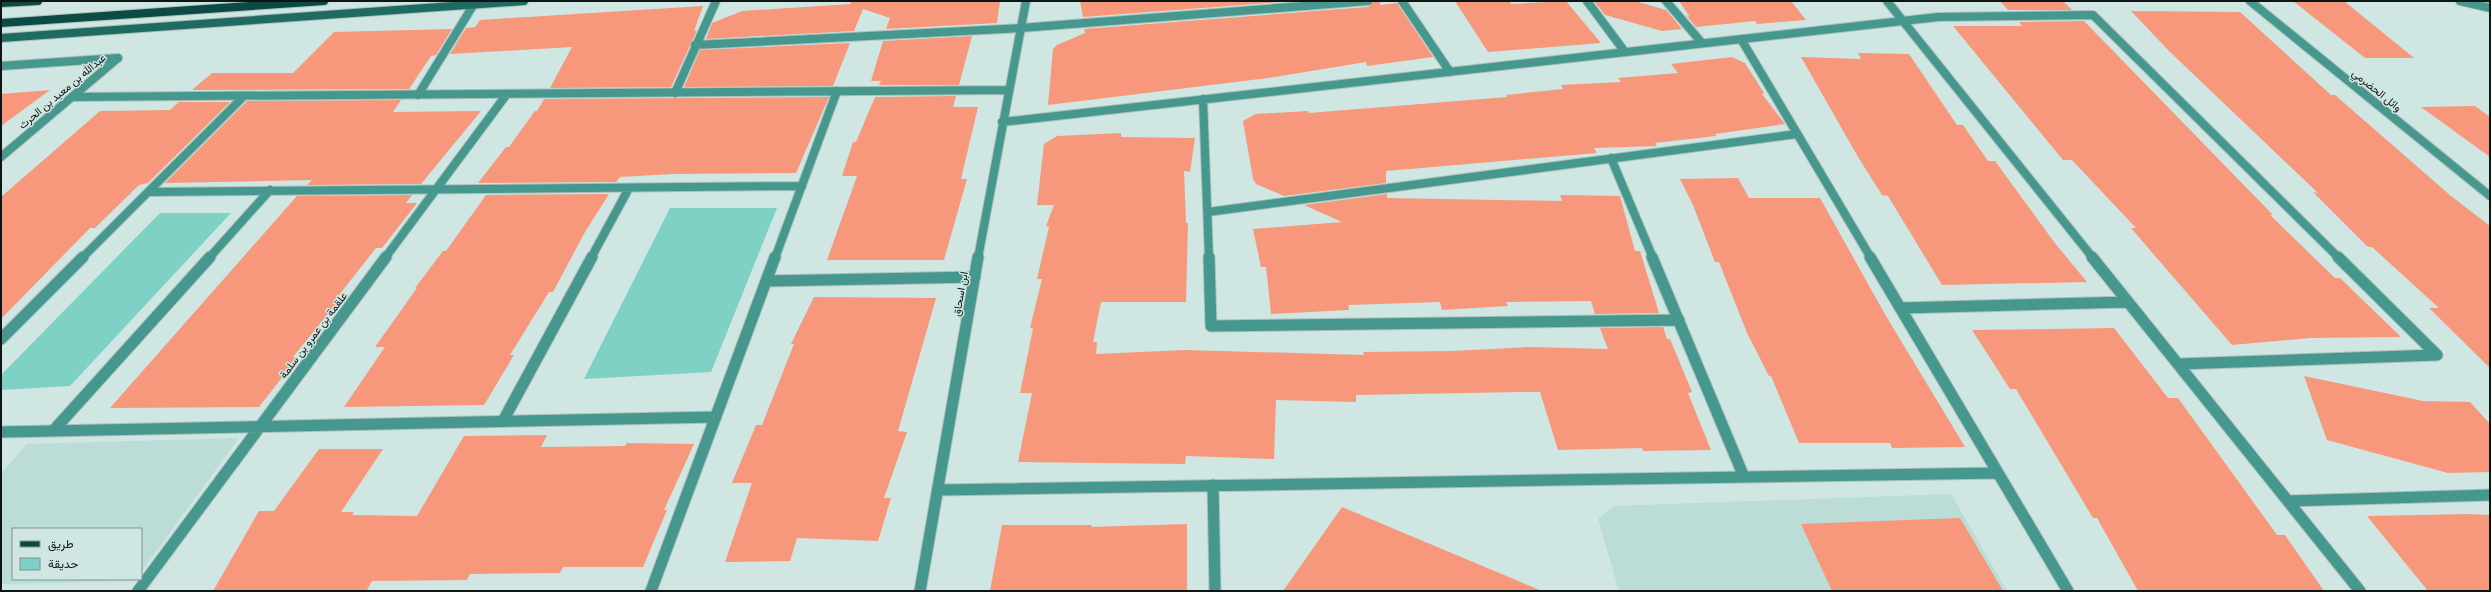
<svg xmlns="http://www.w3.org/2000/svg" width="2491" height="592" font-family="'IBM Plex Sans',Vazirmatn,sans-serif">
	<rect width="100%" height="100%" fill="#cfe6e2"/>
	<path fill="#bcdcd7" d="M239 438 141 572V529H13V579H136L135 581 1 584V474L27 444Z
		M1951 494 2007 591H1619L1598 519 1614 506Z"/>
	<path fill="#7fd1c5" d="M670 208H777L711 372 584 379Z
		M160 213H231L70 386 1 390V375Z"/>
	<path fill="#f7987c" d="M851 1H1000L997 23 886 29 890 18 863 9 854 31 706 39 712 23 742 11 851 4Z
		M1080 1H1294L1083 17Z
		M1374 1H1380V5L1397 3 1433 57 1367 66 1366 62 1268 78 1048 105 1053 49 1057 45 1085 33 1084 29 1368 7Z
		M1455 1H1509L1511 4 1566 1 1601 43 1488 52Z
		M1594 1H1635L1666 10 1682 29 1662 31 1605 15Z
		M1679 1H1791L1806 20 1757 24 1755 21 1696 27 1686 15 1690 17Z
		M2000 1H2063L2072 10H2008Z
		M2293 1H2344L2414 58H2365Z
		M703 6 694 31 697 30 671 87 550 88 572 47 450 54 466 28 475 27 480 20Z
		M2131 11 2240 12 2331 95H2335L2451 196 2490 226V368L2429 308H2439L2372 247H2368L2313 192 2318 193 2168 50Z
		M2084 21 2273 215H2270L2335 278H2340L2401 337 2310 338 2232 345 2131 228H2136L2072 160H2063L1953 26H2022L2019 22Z
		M452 29 436 55 431 56 409 89 192 90 212 73H293L334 32Z
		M972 36 959 85H879L881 81H871L883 41Z
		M850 43 833 86 684 87 700 50Z
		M1858 53 1909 54 1957 125H1963L1988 161H1995L2054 242 2087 282 1942 285 1888 196 1882 195 1858 157 1801 57 1861 59Z
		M1732 57 1745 63 1764 93 1762 94 1785 124 1715 134 1716 136 1655 143 1657 146 1594 148 1597 153 1386 171V183L1284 196 1256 184 1253 179 1243 121 1256 114 1308 111 1309 113 1507 97 1506 95 1563 89 1561 85 1621 82 1618 78 1678 73 1671 64Z
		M50 90 1 126V94Z
		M956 96 953 107H978L961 179H967L944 260H827L857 176H842L853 142H856L875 97Z
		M829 97 796 173 672 174 620 177 616 182 478 183 506 147H509L535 111H537L544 99Z
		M401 100 393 112 481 111 421 184 307 185 312 180 165 183 247 101Z
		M179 102H230L148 183 139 185 95 228H90L1 319V197L100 111 170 110Z
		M2475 106 2490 117V157L2421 107Z
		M1121 133V137L1195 138 1190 172 1184 171 1186 223H1188L1186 302H1101L1093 342H1097L1096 354 1185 350 1364 355 1363 352 1452 351 1530 347 1608 349 1600 328 1663 327 1667 339H1670L1692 392 1688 393 1711 450 1643 451 1642 448 1558 450 1540 392H1521L1356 395V402L1276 400 1274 459 1186 456 1185 464 1018 462 1032 393H1020L1033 328H1030L1042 279H1037L1049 227 1046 226 1054 205H1037L1044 144 1057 136Z
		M1738 178 1749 198H1820L1886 316 1965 447 1892 448 1890 443H1799L1771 376H1769L1747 333 1719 262H1715L1693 205 1680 179Z
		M609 194 585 232 553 292H549L510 355H514L484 405 344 407 385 347H375L417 288H415L443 251H446L486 195Z
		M1387 194V198L1562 201 1560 195 1620 196 1635 251H1640L1659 313 1595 314 1591 301 1506 302 1508 306 1442 310 1440 302 1348 305 1349 310 1271 314 1266 267H1261L1253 229 1342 222 1304 205Z
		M412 195 406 203H417L382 248H376L332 304H336L293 357H298L259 407 110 408 297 196Z
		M814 297 936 298 898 431 907 432 884 498H891L878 541 797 538 790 561 725 562 752 483H732L756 425H762L794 344H791Z
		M2114 328 2168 398H2178L2277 535H2285L2324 591H2138L2097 518H2093L2016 389H2010L1972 330Z
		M2304 376 2423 401 2470 402 2490 424V472L2448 473 2327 440Z
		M547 435 541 447 625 446 627 443 694 444 664 510H667L643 567H563L560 573 470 574 467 580 372 581 367 590 213 591 259 511H274L319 449H383L341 512H354L352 515 417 516 464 436Z
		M1342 507 1542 591H1283Z
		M2470 514 2490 515V591H2428L2367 516Z
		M1960 518 2003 591H1832L1801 524Z
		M1187 524V591H990L1002 525H1092L1091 527Z"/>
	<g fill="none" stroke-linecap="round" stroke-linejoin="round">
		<g stroke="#acc1bd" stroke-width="10">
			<path id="service" d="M1587 1 1625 52
				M1666 1 1702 43"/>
		</g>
		<g stroke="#acc1bd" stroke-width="10">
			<path id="minor-far1" d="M1402 1 1450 72
				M1887 1 2093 258
				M2250 1 2490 196
				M1741 39 1871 258
				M695 45 1021 28 1368 1
				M1 66 118 58
				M675 93 716 1
				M418 95 474 4
				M72 97 1008 90
				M1203 99 1209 258
				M1002 122 1938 17 2093 15 2339 258
				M1 157 118 58
				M1611 158 1653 258
				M149 192 802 186
				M1208 212 1797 134
				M82 258 244 96
				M209 258 270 190
				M385 258 507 94
				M591 258 629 188
				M775 258 837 91
				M978 258 1026 1"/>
		</g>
		<g stroke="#acc1bd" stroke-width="13">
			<path id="minor" d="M1209 257 1211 326 1679 320
				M1652 257 1744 477
				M1870 257 2068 591
				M2092 257 2360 591
				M767 281 975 277
				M1901 308 2127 302
				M1 339 83 257
				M2178 364 2437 355 2338 257
				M503 421 592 257
				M53 431 210 257
				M1 432 716 417
				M1213 485 1215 591
				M938 490 1998 473
				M2288 501 2490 495
				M138 591 386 257
				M651 591 775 257
				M920 591 978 257"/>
		</g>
		<g stroke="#acc1bd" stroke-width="10">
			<path id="tertiary" d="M2460 1 2490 8"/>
		</g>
		<g stroke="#acc1bd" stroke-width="10">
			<path id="secondary" d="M1 38 524 1"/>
		</g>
		<g stroke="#acc1bd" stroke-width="10">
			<path id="primary" d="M1 3 38 1
				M1 23 324 1"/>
		</g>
		<use href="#service" stroke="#46978d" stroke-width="8"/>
		<use href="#minor-far1" stroke="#46978d" stroke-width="8"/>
		<use href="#minor" stroke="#46978d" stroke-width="11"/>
		<use href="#tertiary" stroke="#46978d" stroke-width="8"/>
		<use href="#secondary" stroke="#1f6b62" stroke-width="8"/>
		<use href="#primary" stroke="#0b4b44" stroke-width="8"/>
	</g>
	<g text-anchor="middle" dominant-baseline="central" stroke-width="3" stroke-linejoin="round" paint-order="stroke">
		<g font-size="11" fill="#0e1615" stroke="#cfe6e2">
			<text transform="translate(2377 90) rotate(39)">وائل الحضرمي</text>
			<text transform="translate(62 91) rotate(-40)">عبدالله بن معبد بن الحرث</text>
			<text transform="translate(960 294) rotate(-80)">ابن اسحاق</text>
			<text transform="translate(313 335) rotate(-53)">علقمة بن عمرو بن سلمة</text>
		</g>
	</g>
	<rect width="2491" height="592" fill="none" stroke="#0e1615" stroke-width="4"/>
	<rect x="12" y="528" width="130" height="52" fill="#cfe6e2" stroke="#829390"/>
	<rect x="20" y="541" width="20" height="6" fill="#0b4b44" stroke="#829390"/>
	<text x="48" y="548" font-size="12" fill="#0e1615">طريق</text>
	<rect x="20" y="558" width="20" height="12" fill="#7fd1c5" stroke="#829390"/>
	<text x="48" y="568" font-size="12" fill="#0e1615">حديقة</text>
</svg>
